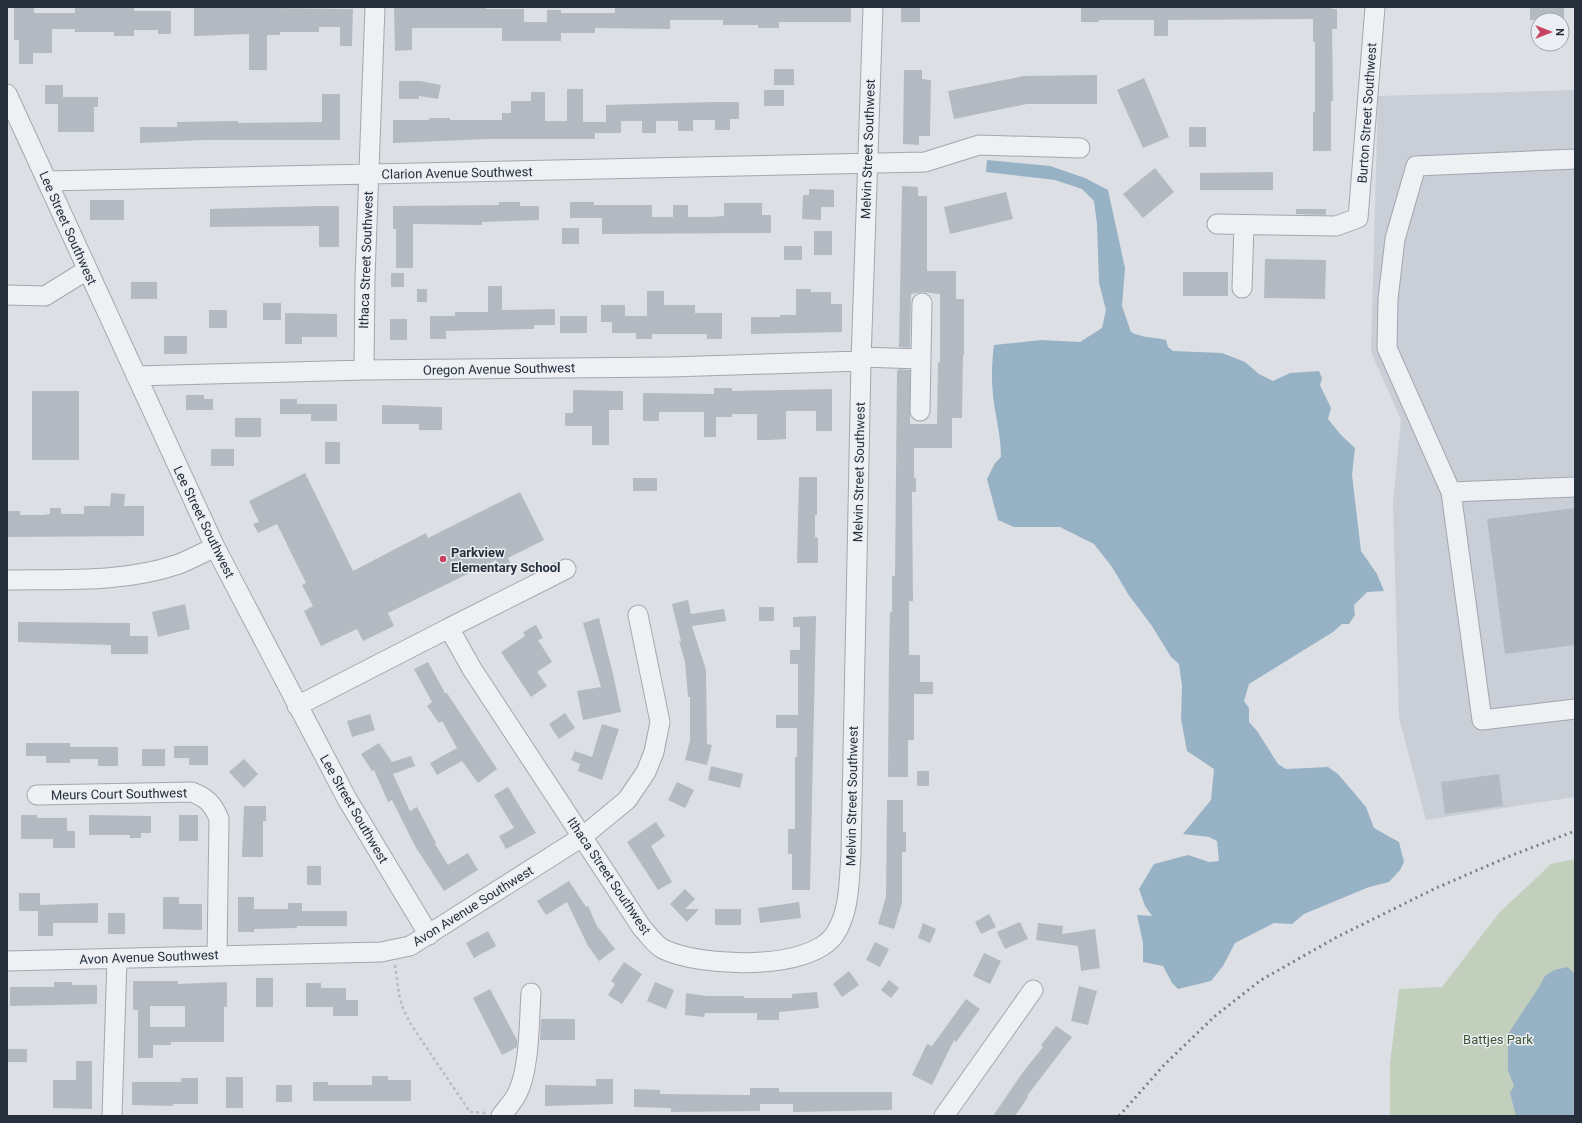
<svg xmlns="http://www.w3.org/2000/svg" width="1582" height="1123" font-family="Roboto,sans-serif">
	<rect width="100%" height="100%" fill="#dce0e5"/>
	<path fill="#cacfd7" d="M1575 90V797L1426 820 1399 718 1393 502 1401 420 1371 352 1378 96Z"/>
	<path fill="#c3cfbd" d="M1575 859V1116H1390V1064L1399 989 1442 987 1499 913 1551 864Z"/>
	<path fill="#97b1c5" d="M987 160 1050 166 1085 178 1108 190 1125 268 1122 306 1131 332C1142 338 1154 337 1166 340L1168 347 1173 351 1222 353 1245 362 1259 374 1273 381 1290 373 1319 371 1322 378 1320 385 1331 408 1328 419 1341 435 1355 448 1352 475 1361 551 1377 574 1384 591 1367 592 1354 605 1355 615 1349 624H1342L1333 632 1249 684 1244 701 1249 708V722L1257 731 1278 764 1286 769 1328 767 1338 774 1366 807 1374 828 1399 842 1404 862 1400 870 1389 882 1369 887 1304 914 1292 924 1274 923 1235 943 1223 966 1211 981 1178 989 1172 983 1163 966 1143 962V943L1137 915 1152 916 1145 906 1139 889 1154 864 1188 855 1209 862 1219 861 1217 841 1209 837 1183 834 1211 800 1214 769 1187 751 1181 719 1182 686 1179 664 1171 657 1152 626 1128 594 1112 567 1094 544 1060 527H1014L998 520 987 479 995 463 1001 457C1001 435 995 416 993 395 991 378 992 362 994 345L1041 340 1080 342 1102 328 1106 310 1099 283 1097 224 1094 201 1082 189 1055 180 986 172Z
		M1568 967 1575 974V1116H1516L1510 1093 1514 1086 1508 1070V1034L1539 987 1545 976 1554 970Z"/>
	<path fill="#b3bac2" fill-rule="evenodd" d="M114 7H134V11H171V34H158V30H134V36H114V32H75V29H52V53H33V64H19V40H14V8H34V13H75V8Z
		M194 7 353 9 352 46H340V27H319V32H280V35H267V70H249V34L194 36Z
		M394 7H486V9H524V22H547V10H561V13H615V8L851 7V22H779V28H758V25H723V20H670V29L595 28V33H561V41H502V28H412V50L395 51Z
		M901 7H920V22H901Z
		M1081 7H1332V9H1337V29H1332L1333 101H1331V151H1313V112H1315V42H1313V19L1168 20V36H1154V20H1099V22H1081Z
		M1530 7H1564V20H1530Z
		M774 69H794V85H774Z
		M904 70H922V79L931 80 930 136H919V145L903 144Z
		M1097 75V104H1027L954 119 948 91 1024 76Z
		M1144 78 1169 137 1143 148 1117 90Z
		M399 81H420L441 85 438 99 419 96V99H399Z
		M45 85H63V97H98V107H94V132H58V104H45Z
		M567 89H583V122H606V105L715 102H739V119H730V130H715V120H693V131H678V121H656V133H642V121H621V133H595V139H488L393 143V120H429V118H450V120H502V113H511V101H531V92H545V121H567Z
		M764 90H784V106H764Z
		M322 94H340V140H203L140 143V127H177V122L238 121V123L322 122Z
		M1189 127H1206V147H1189Z
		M1155 168 1174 192 1143 218 1123 194Z
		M1273 172V190H1200V173Z
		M902 186 918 187V196H927V271H956V299H964V355H963L962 418H952V448H914V478H916V492H912L913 601H909V655H920V682H933V694H914V740H908V777H888L889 655 890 612H892V576H895L897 371 899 369 910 370V424H937L938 362 940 363V294L922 292 911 294 910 348 899 347Z
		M809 189 834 190V207H821V220L802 219 803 195H809Z
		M1006 192 1013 219 950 234 944 207Z
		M90 200H124V220H90Z
		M499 202H520V206H539V220L482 222V225L413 224V268H396V229H393V206L499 205Z
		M570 202H594V205H652V217H673V205H688V217H711L724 216V203H762V215H771V233L602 234V218H570Z
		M319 206H339V247H319V226L210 227V209Z
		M1296 209H1326V215L1296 214Z
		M562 228H579V244H562Z
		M814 231H832V255H814Z
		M784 246H802V260H784Z
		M1265 259 1326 260 1325 299 1264 298Z
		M1183 272H1228V296H1183Z
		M391 273H404V287H391Z
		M131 282H157V299H131Z
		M488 286H502V310L555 309V325H534V329L446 331V339H430V316H455V312H488Z
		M417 289H427V302H417Z
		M796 289H811V292H831V304H842V332L751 334V317H780V315H796Z
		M647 291H664V305H695V313H722V339H707V334H652V339H636V333H612V322H601V305H625V316H647Z
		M263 303H281V320H263Z
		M209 310H227V328H209Z
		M285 313 337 314V337H302V344H285Z
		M560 316H587V333H560Z
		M390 319H407V340H390Z
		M164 336H187V354H164Z
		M714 388H732V391L832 389V431H816V411H786V439L769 440H757V414H732V417H716V437H704V412H659V421H643V393L714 394Z
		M573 390 623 391V410H609V445H592V426H565V413H573Z
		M32 391H79V460H32Z
		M186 395H204V399H213V410H186Z
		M280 399H297V404H337V421H311V414H280Z
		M382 405 442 407V430H419V424H382Z
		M235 418H261V437H235Z
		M325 442H340V464H325Z
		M211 449H234V466H211Z
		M305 473 353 571 426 533 428 538 520 492 544 540 508 558 511 564 501 569 496 560 388 613 394 626 363 641 357 629 321 646 304 611 313 606 302 585 306 583 277 524 258 533 253 524 259 522 249 501Z
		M799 477H817V515H815V537L818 538V563H797Z
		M633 478H657V491H633Z
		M111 493 125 494 124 506H144V536L7 537V511H20V515H43L50 514V508H61V514H84V506H110Z
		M1575 508V645L1505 654 1487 519Z
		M688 600 691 614 724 609 726 621 692 626 706 670 707 744 712 745 707 765 685 760 690 740V697H688L685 662 679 641H681L672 604Z
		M185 604 190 629 158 637 152 612Z
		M759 607H774V621H759Z
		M816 616 810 890H792V854H788V829H795V757H797V728H776V715H798V664H790V650H800V627H793V617Z
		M599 618 613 674 621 712 583 720 577 691 601 687 583 623Z
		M18 622 130 623V636H148V654H111V645L18 642Z
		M536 625 543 638 538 640 552 662 537 672 547 686 531 697 501 652 525 636 523 632Z
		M428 662 445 693H447L497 769 478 783 462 761 437 775 430 763 457 748 442 721 439 723 427 706 432 702 414 669Z
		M565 713 575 728 559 739 549 724Z
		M370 714 375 730 352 737 347 721Z
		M602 724 619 729 602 780 578 771 580 764 571 760 575 751 592 757Z
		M26 743H70V747H118V766H98V759H70V763H46V756H26Z
		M379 743 392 762 411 756 415 766 393 774 410 811 417 807 436 843 435 844 448 865 468 853 478 870 444 891 415 846 392 800 388 802 374 770 372 771 361 754Z
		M174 746H208V765H189V758H174Z
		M142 749H165V766H142Z
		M244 759 258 774 244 788 229 772Z
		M711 766 743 774 740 788 708 780Z
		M917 771H929V786H917Z
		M1499 774 1503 806 1445 814 1441 782Z
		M677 782 694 790 685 808 668 800Z
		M508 787 536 833 506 849 499 836 514 828 494 795Z
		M887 800H903V832H906V852H902V903L894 929 878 924 886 897Z
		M244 806H266V821H263V857H242Z
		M21 815H37V818H67V831H75V848H53V839H21Z
		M89 815 151 816V833H141V838H130V835H89Z
		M179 815H198V841H179Z
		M656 822 665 836 651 846 672 882 658 890 627 842Z
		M307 866H321V885H307Z
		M569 881 586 907 588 906 597 926 615 949 599 961 588 946 567 902 546 915 537 901Z
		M685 889 695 899 685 909H699L687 922 670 904Z
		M19 893H40V905L98 903V923H53V936H38V911H19Z
		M163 897H179V904H202V930L163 929Z
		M238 897H254V909H288V903H302V911H347V926H297V928L254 929V932H238Z
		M799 902 801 918 760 923 758 908Z
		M715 909H741V925H715Z
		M108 913H125V934H108Z
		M989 914 996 927 981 934 975 922Z
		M1020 922 1028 939 1005 949 997 932Z
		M923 923 936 929 930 943 918 938Z
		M1038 923 1063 926 1062 934 1095 929 1100 968 1081 971 1078 946 1036 940Z
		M488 931 496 946 474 958 466 943Z
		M875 942 889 949 880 967 866 960Z
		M984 953 1001 961 990 984 973 976Z
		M624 962 642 974 622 1004 608 995 615 984 611 981Z
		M849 971 859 985 842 997 833 984Z
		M256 978H273V1007H256Z
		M889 980 899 988 891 998 881 990Z
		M133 981H178V984L227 982V1007H224V1042H171V1045H153V1058H138V1010H133ZM150 1006H185V1027H150Z
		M54 982H72V985H97V1004L10 1006V987H54Z
		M655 982 674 990 666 1009 647 1001Z
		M306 983H321V988H346V1000H358V1016H333V1007H306Z
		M1079 986 1097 991 1088 1025 1071 1021Z
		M490 989 517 1040V1047L502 1055 473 998Z
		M817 992 819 1008 779 1012V1020H757V1013H705L704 1017 685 1015 686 993 706 996H744V998H792V994Z
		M966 999 980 1009 956 1042 954 1040 932 1085 912 1075 927 1044 932 1046Z
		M541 1019H575V1040H540Z
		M1056 1026 1072 1037 1027 1096 1028 1097 1015 1116H993L1023 1072 1043 1047 1041 1045Z
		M7 1049H27V1062H7Z
		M76 1061H92V1109L53 1108V1080H76Z
		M372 1076H388V1080H411V1101H313V1082H328V1085H372Z
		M226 1077H243V1108H226Z
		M181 1078H198V1104H173V1106L132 1105V1082H181Z
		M596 1079H613V1104L545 1106V1085L596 1086Z
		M276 1085H292V1102H276Z
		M750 1088H779V1092H892V1110L793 1112V1104H760V1111L671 1112V1108L634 1107V1089L660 1090V1094L750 1095Z"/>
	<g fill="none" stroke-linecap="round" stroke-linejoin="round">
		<g stroke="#a2a7af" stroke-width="21">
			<path id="minor" d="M7 94 215 547 347 799 429 935
				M47 181 925 162 979 145 1080 148
				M1217 224 1336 226 1358 218 1375 7
				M1242 288 1244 225
				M7 295 45 296 87 270
				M862 357 921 359
				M364 370 365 278 375 7
				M136 376 364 370 671 367 861 361
				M920 411 922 303
				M1575 487 1451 492 1482 720 1575 709
				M1451 492 1387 348 1388 299 1395 239 1416 166 1575 159
				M566 569 449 628 472 669 642 928C648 934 655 945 663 949 699 967 810 972 835 934 850 911 849 881 851 854L861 361 873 7
				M7 580C64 579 124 583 179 564 191 559 203 553 215 547
				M297 706 449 628
				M37 795 192 792C207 798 213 804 219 819L217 955
				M7 961 381 952 410 946 582 837 627 800 646 772 654 752 660 722 638 615
				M112 1116 117 959
				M501 1116C506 1109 513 1102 517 1094 530 1069 529 1021 531 993
				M944 1116 1033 990"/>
		</g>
		<path stroke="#babec4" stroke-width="2.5" stroke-dasharray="3 3" stroke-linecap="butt" d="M395 965 399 994 402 1006 410 1023 470 1112 487 1113"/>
		<use href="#minor" stroke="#eef0f4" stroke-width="19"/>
		<path stroke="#76818e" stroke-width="3" stroke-dasharray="2 4" stroke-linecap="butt" d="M1119 1116 1164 1065 1215 1016 1261 980 1337 937 1434 889 1510 856 1575 831"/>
	</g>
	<circle fill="#c84361" stroke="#ebeff3" stroke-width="1.5" cx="443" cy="559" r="4"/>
	<g text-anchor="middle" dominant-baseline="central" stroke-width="3" stroke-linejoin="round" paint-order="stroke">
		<g font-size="13" fill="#262f3b" stroke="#ebeff3">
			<text transform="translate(1367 113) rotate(-86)">Burton Street Southwest</text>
			<text transform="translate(868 149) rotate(-88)">Melvin Street Southwest</text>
			<text transform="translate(457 173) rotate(-1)">Clarion Avenue Southwest</text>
			<text transform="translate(68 228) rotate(66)">Lee Street Southwest</text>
			<text transform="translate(366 260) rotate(-88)">Ithaca Street Southwest</text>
			<text transform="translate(499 369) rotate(-1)">Oregon Avenue Southwest</text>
			<text transform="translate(859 472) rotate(-89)">Melvin Street Southwest</text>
			<text transform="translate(204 522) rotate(64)">Lee Street Southwest</text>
			<text transform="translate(119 794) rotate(-1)">Meurs Court Southwest</text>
			<text transform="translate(852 796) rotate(-89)">Melvin Street Southwest</text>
			<text transform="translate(354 809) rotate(60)">Lee Street Southwest</text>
			<text transform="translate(609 876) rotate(56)">Ithaca Street Southwest</text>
			<text transform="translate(473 906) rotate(-32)">Avon Avenue Southwest</text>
			<text transform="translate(149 957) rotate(-2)">Avon Avenue Southwest</text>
		</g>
		<g font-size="13" font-weight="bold" fill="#262f3b" stroke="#ebeff3" text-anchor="start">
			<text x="451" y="552">Parkview<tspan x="451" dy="15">Elementary School</tspan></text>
		</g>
		<g font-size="13" fill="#3d5634" stroke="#ebeff3">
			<text x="1498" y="1039">Battjes Park</text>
		</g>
	</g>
	<rect width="1582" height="1123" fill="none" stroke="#262f3b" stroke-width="16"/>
	<g transform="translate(1550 32) rotate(90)"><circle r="19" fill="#ebeff3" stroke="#9ca2a9"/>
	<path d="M0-3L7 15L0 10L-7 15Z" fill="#c84361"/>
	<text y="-6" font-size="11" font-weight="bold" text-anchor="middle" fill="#262f3b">N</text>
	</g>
</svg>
